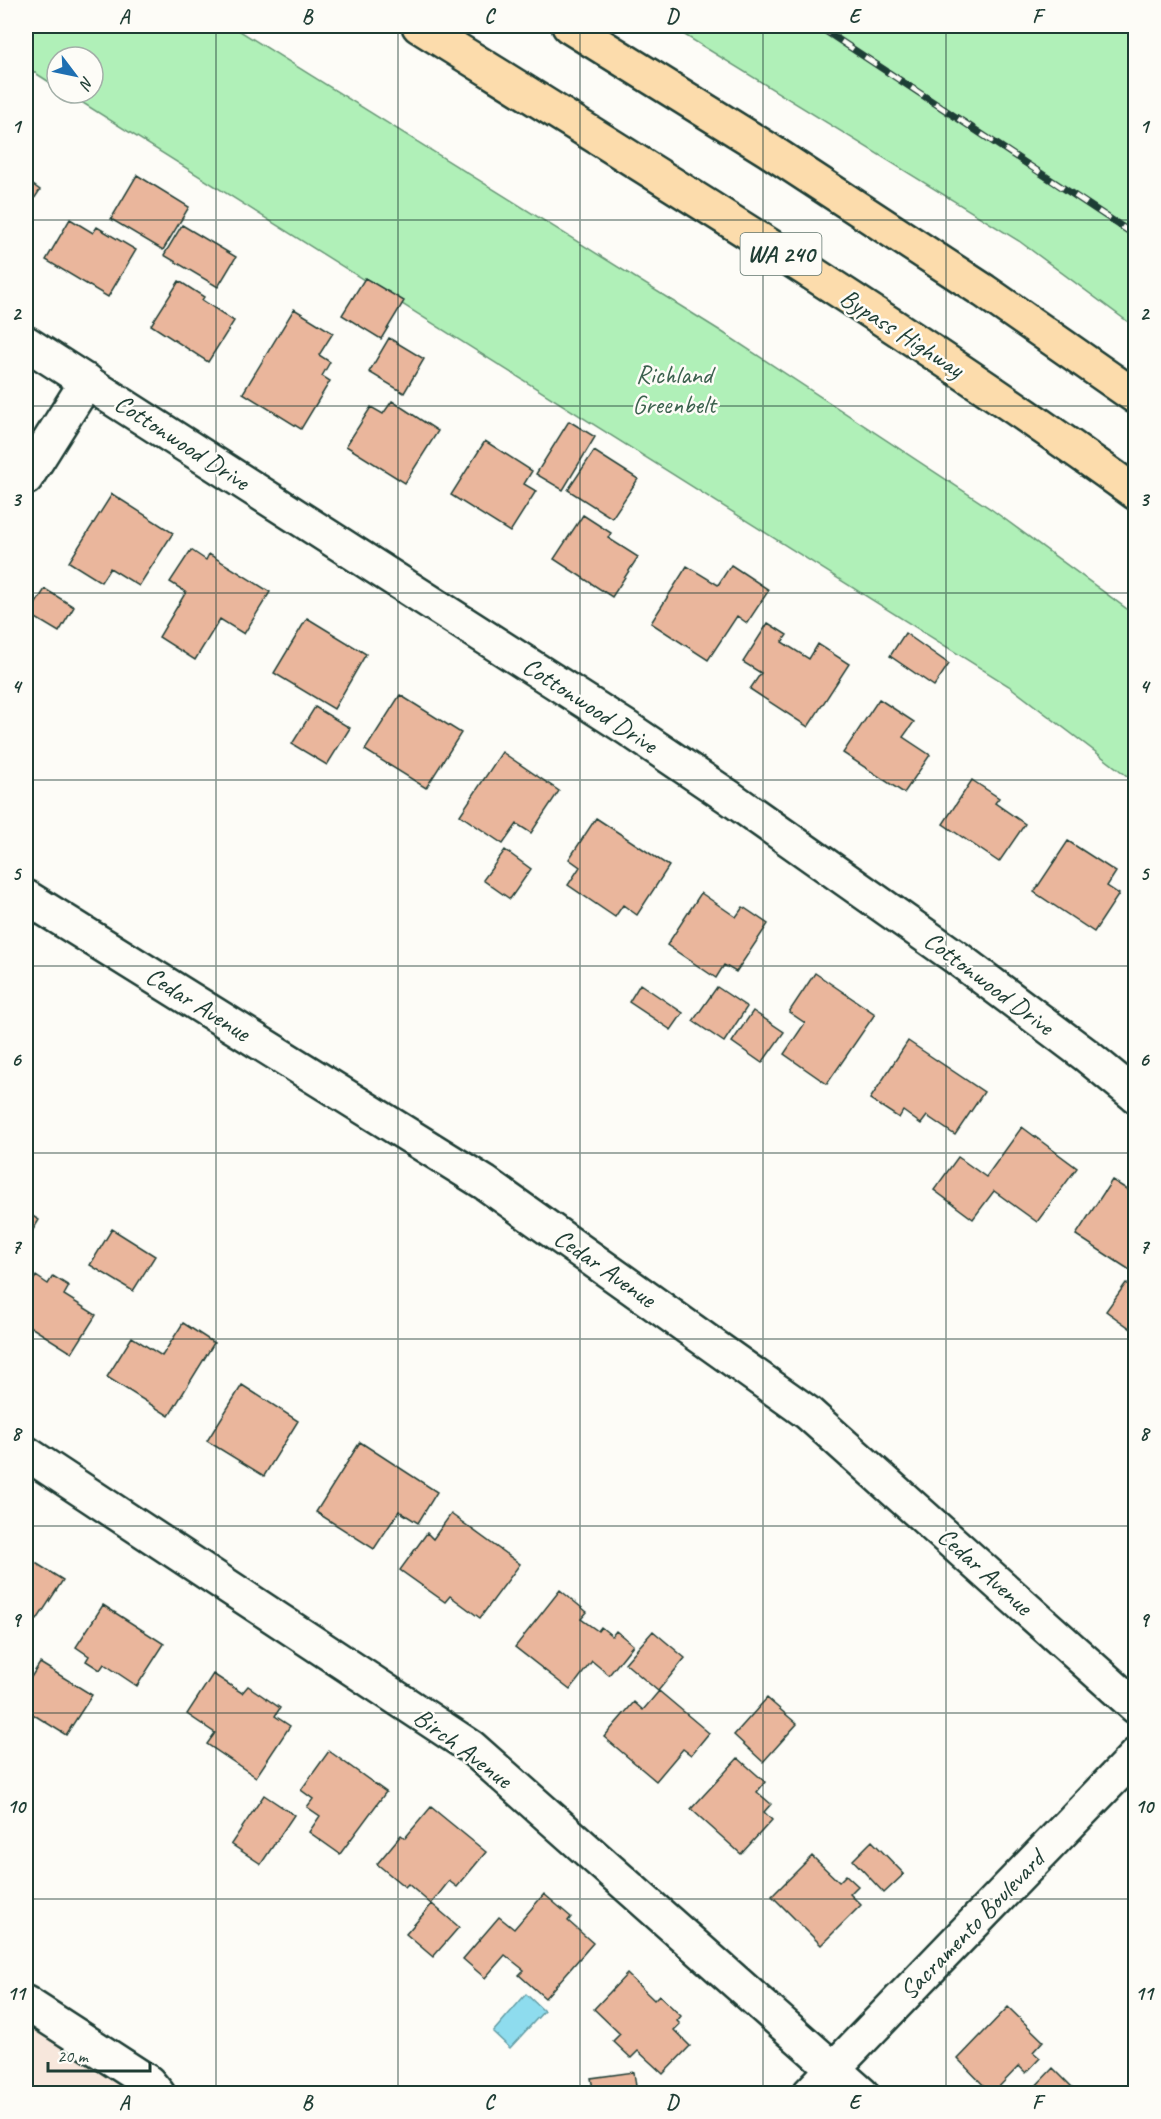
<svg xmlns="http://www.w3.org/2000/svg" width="1161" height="2119" font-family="Caveat,sans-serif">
	<rect width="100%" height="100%" fill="#fdfcf7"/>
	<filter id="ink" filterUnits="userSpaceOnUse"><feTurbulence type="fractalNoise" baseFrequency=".0167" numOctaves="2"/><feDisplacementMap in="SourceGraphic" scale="12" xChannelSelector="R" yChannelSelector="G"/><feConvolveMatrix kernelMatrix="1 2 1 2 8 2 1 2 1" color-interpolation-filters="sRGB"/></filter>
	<g filter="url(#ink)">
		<path fill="#f7e7dc" d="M26 2023 134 2091 137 2093H26Z"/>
		<path fill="#b0f0b8" stroke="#689676" stroke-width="1.5" d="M26 26H232L719 330 991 509 1135 615V782L1009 686 67 93H93V57H57V87L26 67Z
			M670 26H1135V327L1019 241Z"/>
		<path fill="#8edcee" stroke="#629ca4" stroke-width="1.5" d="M526 1994 544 2011 510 2048 493 2032Z"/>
		<path fill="#eab69c" stroke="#1f3d34" stroke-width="1.5" d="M137 175 189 207 163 250 111 219Z
			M26 180 40 190 26 211Z
			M70 219 93 233 97 227 136 250 108 297 46 260Z
			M182 225 236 257 218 287 164 255Z
			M365 278 404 301 381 339 342 315Z
			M179 281 204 297 202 300 234 321 208 362 151 325Z
			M294 309 333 333 319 355 330 362 322 376 330 381 301 429 243 393Z
			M389 338 424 359 404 393 369 372Z
			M392 401 438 431 405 483 346 446 371 407 383 414Z
			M569 421 595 437 563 490 536 474Z
			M485 441 532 471 524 484 536 491 510 532 451 495Z
			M594 451 638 479 612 518 568 490Z
			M112 494 173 533 139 586 110 568 101 582 69 562Z
			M583 515 611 533 608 538 638 557 612 597 554 559Z
			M191 550 206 560 209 554 270 592 244 634 220 619 195 660 159 637 186 592 170 582Z
			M731 565 769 590 747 623 737 616 708 660 651 623 687 566 718 585Z
			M45 589 74 607 59 632 29 614Z
			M307 618 366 654 334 709 274 673Z
			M768 623 787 635 782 642 809 659 818 644 849 664 808 727 750 689 761 673 743 662Z
			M905 633 949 664 934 686 890 656Z
			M400 695 461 733 426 788 365 750Z
			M879 699 914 722 903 737 930 755 904 793 843 753Z
			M315 707 350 728 327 765 292 744Z
			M502 752 559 791 531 833 517 824 503 844 460 815Z
			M972 780 999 798 995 803 1025 824 999 862 943 824Z
			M596 818 669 866 637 915 623 905 615 917 568 885 580 867 569 859Z
			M1068 841 1116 872 1107 886 1119 894 1094 932 1034 892Z
			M505 850 531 869 510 899 483 880Z
			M701 893 736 917 743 907 768 924 736 972 724 965 716 978 667 945Z
			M815 973 875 1014 827 1084 784 1054 805 1023 789 1012Z
			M640 984 683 1013 671 1030 629 1002Z
			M717 987 747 1007 724 1042 693 1021Z
			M753 1011 784 1032 762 1063 732 1042Z
			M908 1041 984 1092 955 1135 927 1116 921 1124 903 1111 899 1118 870 1099Z
			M1022 1127 1077 1168 1037 1222 994 1191 973 1219 934 1190 958 1157 986 1177Z
			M1112 1180 1136 1195V1274L1076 1235Z
			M26 1212 39 1220 26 1241Z
			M112 1229 155 1256 133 1291 90 1265Z
			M36 1276 48 1284 53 1276 69 1286 64 1295 96 1315 72 1353 26 1324V1293Z
			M1126 1283 1136 1290V1329L1134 1331 1106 1311Z
			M183 1323 214 1343 169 1416 107 1377 132 1337 162 1356Z
			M242 1385 298 1421 264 1476 207 1441Z
			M360 1442 437 1492 418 1523 399 1511 374 1549 316 1512Z
			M451 1514 520 1564 480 1618 450 1596 445 1602 400 1570 427 1533 433 1539Z
			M26 1557 63 1580 37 1620 28 1614 26 1618Z
			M560 1590 587 1612 581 1619 598 1631 601 1627 612 1636 616 1631 633 1645 609 1675 592 1661 570 1690 515 1647Z
			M103 1605 164 1644 137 1686 104 1664 100 1670 86 1661 89 1656 76 1647Z
			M653 1631 685 1658 658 1691 625 1663Z
			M40 1663 92 1695 66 1735 26 1710V1685Z
			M213 1674 242 1693 248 1686 280 1708 275 1716 290 1726 256 1777 207 1744 215 1733 187 1714Z
			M659 1691 709 1733 691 1755 683 1749 656 1781 604 1737 634 1702 643 1710Z
			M767 1698 797 1724 763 1762 734 1735Z
			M329 1751 386 1792 340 1854 309 1832 320 1816 307 1807 313 1799 301 1790Z
			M738 1758 765 1782 757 1792 771 1804 764 1812 772 1820 741 1854 691 1809Z
			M264 1795 294 1815 261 1864 231 1844Z
			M431 1807 486 1852 457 1887 449 1881 431 1904 408 1884 405 1887 377 1864 401 1835 405 1838Z
			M872 1841 904 1874 884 1893 853 1860Z
			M812 1856 839 1882 846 1875 858 1886 850 1894 861 1905 821 1945 772 1896Z
			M544 1894 571 1917 568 1921 593 1943 545 1998 519 1975 524 1970 505 1955 485 1978 463 1959 499 1917 514 1929Z
			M432 1904 459 1927 433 1957 406 1934Z
			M627 1974 654 2000 659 1995 681 2016 677 2021 680 2024 674 2030 690 2046 663 2074 638 2051 631 2058 613 2041 620 2034 594 2009Z
			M1008 2007 1043 2041 1033 2052 1040 2058 1026 2073 1019 2066 992 2094 958 2059Z
			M1053 2068 1079 2094H1028Z
			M634 2072 637 2094H594L591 2078Z"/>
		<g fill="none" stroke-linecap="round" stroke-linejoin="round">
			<g stroke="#1f3d34" stroke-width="38">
				<path id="minor" d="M26 343 627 728 729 797 957 958 1086 1055 1136 1096
					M26 478 87 381
					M26 897 485 1183 808 1413 1136 1707
					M26 1453 471 1747 862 2094
					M26 2003 148 2082 158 2094
					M809 2094 1136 1755"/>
			</g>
			<g stroke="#1f3d34" stroke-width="38">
				<path id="highway" d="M419 26C661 177 905 326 1136 493
					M569 26 767 149 984 291 1136 397"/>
			</g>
			<use href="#minor" stroke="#fdfcf7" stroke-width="33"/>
			<use href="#highway" stroke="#fcdcac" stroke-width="33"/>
			<g stroke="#1f3d34" stroke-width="7">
				<path id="rail" d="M818 26 1136 236"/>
			</g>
			<use href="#rail" stroke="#fdfcf7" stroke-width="4.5" stroke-dasharray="14" stroke-linecap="butt"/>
		</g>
	</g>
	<path fill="none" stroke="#1f3d34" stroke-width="1.5" stroke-opacity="0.55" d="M216 26V2094M398 26V2094M580 26V2094M763 26V2094M946 26V2094M26 220H1136M26 406H1136M26 593H1136M26 780H1136M26 966H1136M26 1153H1136M26 1339H1136M26 1526H1136M26 1713H1136M26 1899H1136"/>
	<g text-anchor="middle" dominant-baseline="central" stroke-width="5" stroke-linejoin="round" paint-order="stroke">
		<rect fill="#fdfcf7" stroke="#62766e" stroke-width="1.5" x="740.5" y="233" width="81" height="42" rx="4.5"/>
		<g font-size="24" font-weight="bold" fill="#1f3d34">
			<text x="781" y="254">WA 240</text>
		</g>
		<g font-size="26" fill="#1f3d34" stroke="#fdfcf7">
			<text transform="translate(902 333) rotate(33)">Bypass Highway</text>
			<text transform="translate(182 442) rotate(33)">Cottonwood Drive</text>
			<text transform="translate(590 705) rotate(33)">Cottonwood Drive</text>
			<text transform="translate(989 983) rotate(37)">Cottonwood Drive</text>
			<text transform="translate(198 1004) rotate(32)">Cedar Avenue</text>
			<text transform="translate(605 1268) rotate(35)">Cedar Avenue</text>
			<text transform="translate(985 1571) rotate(42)">Cedar Avenue</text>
			<text transform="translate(463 1748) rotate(37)">Birch Avenue</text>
			<text transform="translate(972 1925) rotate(-46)">Sacramento Boulevard</text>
		</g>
		<g font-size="26" fill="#3c614e" stroke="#fdfcf7">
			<text x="674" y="374">Richland<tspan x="674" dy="30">Greenbelt</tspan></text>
		</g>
	</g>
	<rect width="1161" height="2119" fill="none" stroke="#fdfcf7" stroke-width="66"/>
	<g transform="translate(75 75) rotate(122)"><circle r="28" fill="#fdfcf7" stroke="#a4b0a9" stroke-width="1.5"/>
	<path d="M0-4.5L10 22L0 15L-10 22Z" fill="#1f6fb2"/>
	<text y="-9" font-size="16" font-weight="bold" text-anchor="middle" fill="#1f3d34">N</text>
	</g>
	<path d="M48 2062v9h102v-9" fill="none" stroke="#1f3d34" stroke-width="3"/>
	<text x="57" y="2062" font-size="18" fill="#1f3d34" stroke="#fdfcf7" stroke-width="4.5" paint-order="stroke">20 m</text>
	<rect x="33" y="33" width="1095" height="2053" fill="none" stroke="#1f3d34" stroke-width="2"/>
	<g font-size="20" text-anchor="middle" font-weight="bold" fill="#1f3d34">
		<text x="124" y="23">A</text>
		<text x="307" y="23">B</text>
		<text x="489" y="23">C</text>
		<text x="672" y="23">D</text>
		<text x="854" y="23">E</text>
		<text x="1037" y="23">F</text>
		<text x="16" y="133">1</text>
		<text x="1144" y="133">1</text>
		<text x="16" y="320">2</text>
		<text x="1144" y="320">2</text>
		<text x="16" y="506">3</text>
		<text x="1144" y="506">3</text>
		<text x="16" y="693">4</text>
		<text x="1144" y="693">4</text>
		<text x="16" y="880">5</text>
		<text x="1144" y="880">5</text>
		<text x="16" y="1066">6</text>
		<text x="1144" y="1066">6</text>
		<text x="16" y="1253">7</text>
		<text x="1144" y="1253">7</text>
		<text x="16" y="1440">8</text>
		<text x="1144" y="1440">8</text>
		<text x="16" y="1626">9</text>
		<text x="1144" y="1626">9</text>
		<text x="16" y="1813">10</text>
		<text x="1144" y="1813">10</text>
		<text x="16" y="2000">11</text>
		<text x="1144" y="2000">11</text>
		<text x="124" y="2109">A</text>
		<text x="307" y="2109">B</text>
		<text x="489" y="2109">C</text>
		<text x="672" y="2109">D</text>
		<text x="854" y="2109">E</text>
		<text x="1037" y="2109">F</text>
	</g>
</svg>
